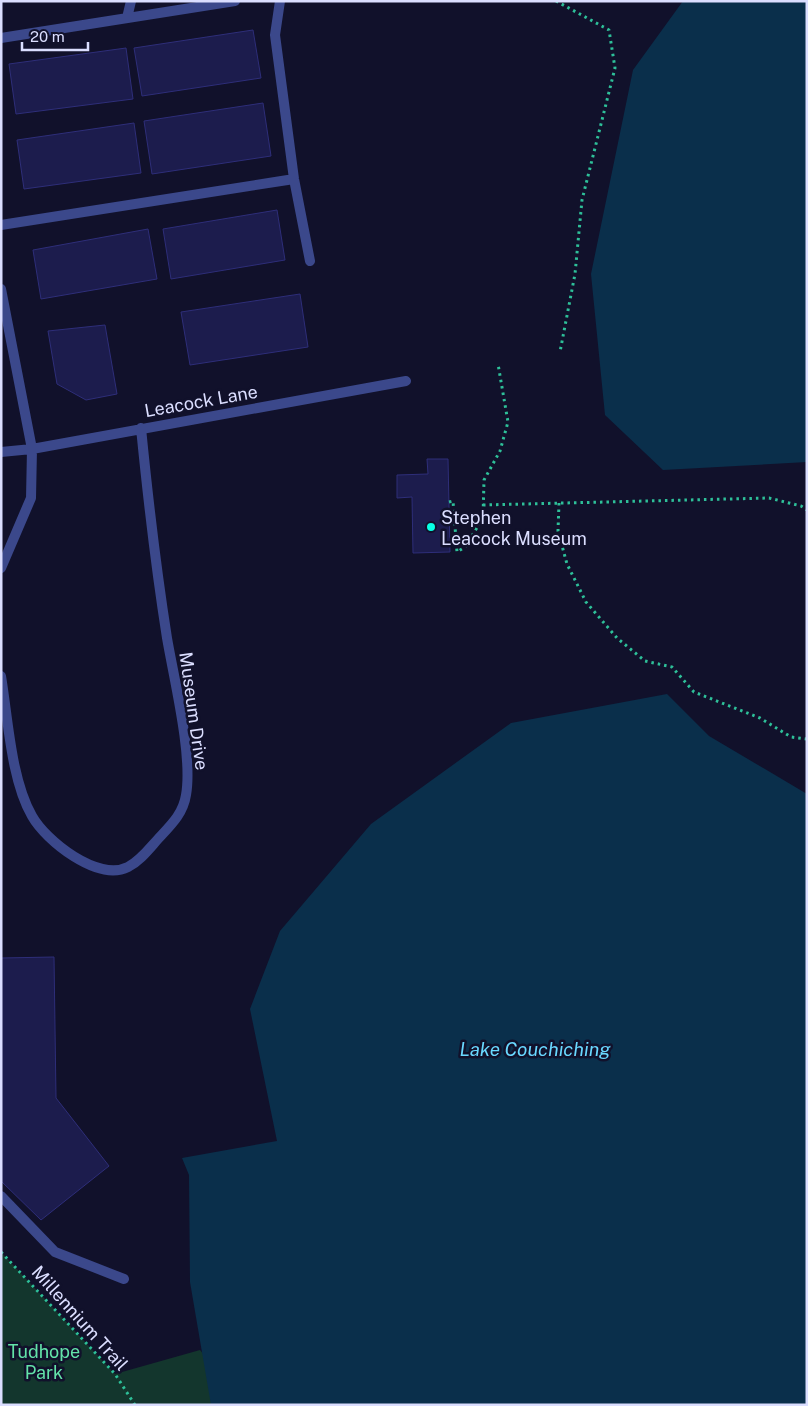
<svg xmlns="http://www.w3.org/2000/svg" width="808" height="1406" font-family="'Public Sans',sans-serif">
	<rect width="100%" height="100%" fill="#11112b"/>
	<path fill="#13362d" d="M1 1252 115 1374 200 1350 244 1405H1Z"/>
	<path fill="#0a2f4b" d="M683 1H807V462L663 470 605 415 591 274 633 70Z
		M667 694 709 736 807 794V1405H211L190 1282 189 1175 182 1158 277 1141 250 1009 280 931 371 824 511 723Z"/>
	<path fill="#1c1c4d" stroke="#2e2e79" d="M253 30 261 78 142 96 134 48Z
		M126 48 133 99 16 114 9 64Z
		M263 103 271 156 152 174 144 121Z
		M134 123 141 173 24 189 17 140Z
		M277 210 285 260 171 279 163 229Z
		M148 229 157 279 41 299 33 250Z
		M300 294 308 347 190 365 181 312Z
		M105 325 117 394 86 400 57 384 48 331Z
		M427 459H448L450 552 413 553 412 497 397 498V475L428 474Z
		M54 957 56 1098 109 1166 41 1220 1 1181V958Z"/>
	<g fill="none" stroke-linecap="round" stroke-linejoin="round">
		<path stroke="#2ec099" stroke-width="3" stroke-dasharray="2.5 4" stroke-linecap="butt" d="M556 1 609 30 615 68 582 200 575 274 560 352
			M449 502 453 501 457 552 465 547 483 518 484 480 500 451 508 422 498 364
			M559 503 558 531 567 564 586 602 617 638 645 661 672 667 694 692 760 718 791 737 807 739
			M483 505 769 498 801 506 807 510
			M1 1252 115 1374 135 1405"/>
		<path stroke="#3b488b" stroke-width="10" d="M280 1 275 35 294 179 310 261
			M127 18 131 1
			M1 38 235 1
			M1 225 294 179
			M1 1196 55 1252 124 1279"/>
		<path stroke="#3b488b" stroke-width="10" d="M1 289 32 449 31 498 1 568
			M1 452 32 449 406 381
			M1 676C8 718 11 780 32 816 46 841 98 882 128 867 140 861 149 849 158 839 171 825 183 814 186 795 193 756 174 679 167 638 156 568 148 499 141 428"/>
	</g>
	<circle fill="#07ffe5" stroke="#11112b" stroke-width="2" cx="431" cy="527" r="5"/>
	<g text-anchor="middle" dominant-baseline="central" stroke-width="5" stroke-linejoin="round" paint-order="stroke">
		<g font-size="18" fill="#dbdeff" stroke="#11112b">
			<text transform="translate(201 401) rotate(-10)">Leacock Lane</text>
			<text transform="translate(194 711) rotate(82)">Museum Drive</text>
			<text transform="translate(80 1318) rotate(48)">Millennium Trail</text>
		</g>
		<g font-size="18" fill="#dbdeff" stroke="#11112b" text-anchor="start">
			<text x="441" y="517">Stephen<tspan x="441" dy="21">Leacock Museum</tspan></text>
		</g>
		<g font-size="18" fill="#63e3a9" stroke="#11112b">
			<text x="44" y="1351">Tudhope<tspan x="44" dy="21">Park</tspan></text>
		</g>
		<g font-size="19" font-style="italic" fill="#69d8ff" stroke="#11112b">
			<text x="535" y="1049">Lake Couchiching</text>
		</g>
	</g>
	<rect width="808" height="1406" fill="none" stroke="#dbdeff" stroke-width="5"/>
	<path d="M22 42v8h66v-8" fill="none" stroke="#dbdeff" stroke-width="2.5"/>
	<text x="30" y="42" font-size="15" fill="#dbdeff" stroke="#11112b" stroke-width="4" paint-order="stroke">20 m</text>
</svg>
